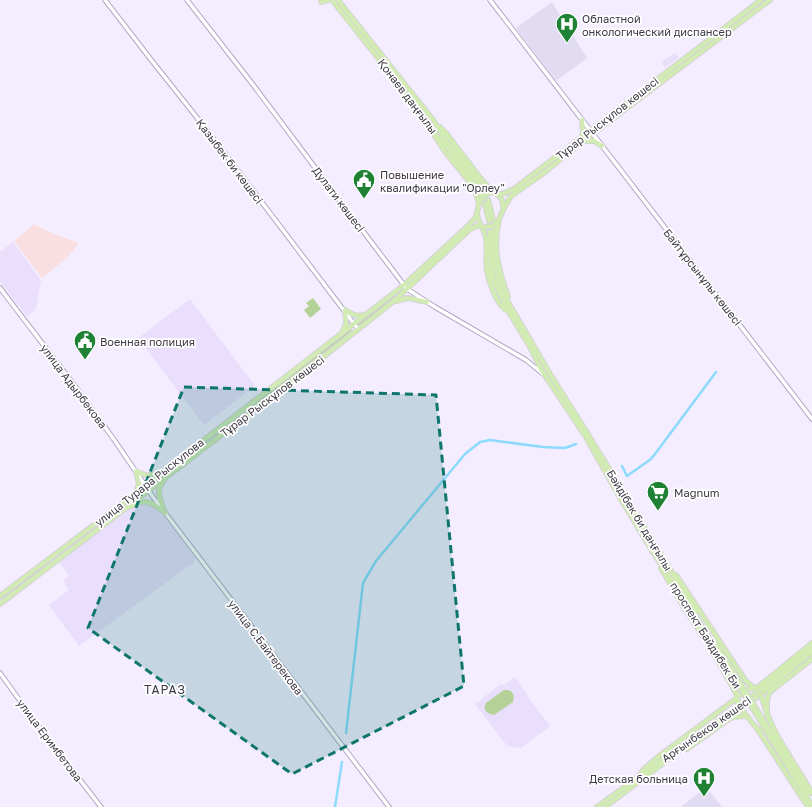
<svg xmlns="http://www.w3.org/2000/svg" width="812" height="807" font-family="'Golos Text',sans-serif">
	<rect width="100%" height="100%" fill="#f4edff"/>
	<path fill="#e9defb" d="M675 53 679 58 665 67 661 62Z
		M13 242 41 280 36 309 27 316 0 282V252Z
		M190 299 255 386 204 425 138 338Z
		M143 501 154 503 196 559 193 563 79 646 49 605 69 590 63 581 69 576 59 562 129 508Z
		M515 677 528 696H527L550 726 521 748 508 746 500 737 475 704 501 684 504 685Z"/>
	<path fill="#fadfe2" d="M34 224 54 234 79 243 68 257 42 278 14 241Z"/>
	<path fill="#e2dcf2" d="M552 2 587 58 556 81 516 28Z
		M706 787 722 807H681L700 792Z"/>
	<path fill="#b4d298" d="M763 0H767L676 70 675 68Z
		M401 291 402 293 359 326 358 324Z
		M313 298 321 309 310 318 304 310 309 306 306 303Z
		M351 329 352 331 248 411 247 409Z
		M239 415 241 417 150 487 148 485Z
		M138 493 139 495 0 602V600Z
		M504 690H508L512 692 514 696 513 702 494 715C487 714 482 710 486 703Z"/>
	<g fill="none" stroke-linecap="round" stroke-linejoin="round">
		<path stroke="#8cdafc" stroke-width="2.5" d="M622 466 627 476 651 459 661 446 716 372
			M346 733 363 583 376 561 465 454 480 442 490 440 543 447 565 448 576 444
			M335 807 342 762"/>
		<g stroke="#b2a8c3" stroke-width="5.5">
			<path id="secondary" d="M105 0 152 61 210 134 358 329
				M187 0 254 86 337 197 407 289 435 307 526 360 543 374
				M490 0 812 419
				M0 288 78 390 115 441 153 497 389 807
				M0 673 36 723 101 807"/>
		</g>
		<g stroke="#d5d4d6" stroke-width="6">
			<path id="primary" d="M332 0 397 82 430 129 445 144 471 178 481 195
				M338 0 434 121 447 142 473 174 484 191
				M321 2 328 0
				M440 127 446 133 481 179 490 189 500 197 503 202V207
				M435 136C439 142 442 148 447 154 459 170 475 184 479 204
				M582 137 583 131 582 120
				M584 141H594L602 146
				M488 200 493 219
				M485 204 489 221
				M477 213C478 224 485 229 486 239 488 249 485 260 487 271 489 282 497 307 508 311
				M499 220C492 248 499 271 508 297
				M494 230 493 255 495 268 501 290 550 374 586 431 696 612
				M490 232 491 271 493 279 509 312 530 347 542 371 586 437 619 496 651 549 698 620 741 689
				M396 301 408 298 427 302
				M345 310C351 314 356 317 364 315
				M343 330 346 324 345 310
				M136 471C145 476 149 476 158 473
				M165 478C163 482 160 486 159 491 158 497 163 507 165 513
				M136 491 139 484 136 472
				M129 507C133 506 137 503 141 502 149 500 157 507 163 511
				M676 575 745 680 754 688 758 687 768 679 812 643
				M0 596 111 512 404 285 469 225 475 218 477 213 479 204 484 196 489 193 492 192 500 194 505 193 514 189 761 0
				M0 604 313 365 394 301 469 230 476 226 486 227 493 226 499 219 504 208 511 196 545 172 583 141 770 0
				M714 641 743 687
				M738 704 737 698C741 692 746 689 754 688
				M742 710 758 730 765 728 769 724 770 721 761 696
				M767 715V699L770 692 812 659
				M770 721 779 739 812 793
				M720 722 749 703 760 695 812 652
				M768 728 808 794
				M765 729 812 806
				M758 730 808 807
				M687 749 726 721 733 717 746 716
				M637 778 644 769 658 757 737 698 736 693 710 647 683 606 661 568
				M597 807 637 778 751 697 812 648
				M605 807 699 736"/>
		</g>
		<use href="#secondary" stroke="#fff" stroke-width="3.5"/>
		<use href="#primary" stroke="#d1ebb3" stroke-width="4"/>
		<g stroke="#d5d4d6" stroke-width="6" stroke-linecap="butt">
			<path id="primary-bridge" d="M743 687 768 728
				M741 689 765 729
				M757 691 761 696
				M738 704 742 710"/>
		</g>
		<use href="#primary-bridge" stroke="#d1ebb3" stroke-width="4"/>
	</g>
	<path fill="#0f766e" fill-opacity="0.2" stroke="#0f766e" stroke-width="3" stroke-dasharray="8 5" stroke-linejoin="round" d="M184 387 436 395 464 686 292 774 88 628Z"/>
	<defs>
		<g id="hospital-pin" transform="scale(1.15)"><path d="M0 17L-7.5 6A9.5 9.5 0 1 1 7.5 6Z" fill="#1e8134" stroke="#fff"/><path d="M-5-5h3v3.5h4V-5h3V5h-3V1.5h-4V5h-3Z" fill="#fff"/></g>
		<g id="civic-pin" transform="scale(1.15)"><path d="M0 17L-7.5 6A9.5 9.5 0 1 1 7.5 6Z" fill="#1e8134" stroke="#fff"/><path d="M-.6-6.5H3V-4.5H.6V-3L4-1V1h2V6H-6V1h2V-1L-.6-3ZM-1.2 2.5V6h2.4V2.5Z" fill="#fff"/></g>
		<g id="supermarket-pin" transform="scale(1.15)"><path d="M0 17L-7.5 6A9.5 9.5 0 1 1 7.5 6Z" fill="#1e8134" stroke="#fff"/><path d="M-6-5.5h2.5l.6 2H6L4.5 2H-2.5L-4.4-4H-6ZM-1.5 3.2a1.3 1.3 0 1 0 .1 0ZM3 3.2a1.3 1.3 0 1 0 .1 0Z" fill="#fff"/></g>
	</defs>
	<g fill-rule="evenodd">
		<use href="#hospital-pin" x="567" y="24"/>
		<use href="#civic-pin" x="364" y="180"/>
		<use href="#civic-pin" x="85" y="341"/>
		<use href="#supermarket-pin" x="658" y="492"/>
		<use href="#hospital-pin" x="704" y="778"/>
	</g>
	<g text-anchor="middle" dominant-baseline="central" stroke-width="3.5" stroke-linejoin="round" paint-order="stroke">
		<g font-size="11" fill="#3e3a45" stroke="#fff" text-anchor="start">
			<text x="582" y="18">Областной<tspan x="582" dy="13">онкологический диспансер</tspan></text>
			<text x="380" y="174">Повышение<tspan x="380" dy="13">квалификации "Орлеу"</tspan></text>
			<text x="100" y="341">Военная полиция</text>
			<text x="674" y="492">Magnum</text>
			<text x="688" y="778" text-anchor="end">Детская больница</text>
		</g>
		<g font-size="11" fill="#3e3a45" stroke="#fff">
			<text transform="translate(408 96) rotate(53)">Қонаев даңғылы</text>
			<text transform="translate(607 118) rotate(-38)">Тұрар Рыскұлов көшесі</text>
			<text transform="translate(230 161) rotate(53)">Қазыбек би көшесі</text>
			<text transform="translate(339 199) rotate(53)">Дулати көшесі</text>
			<text transform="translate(703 277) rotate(52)">Байтұрсынұлы көшесі</text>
			<text transform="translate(74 386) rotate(53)">улица Адырбекова</text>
			<text transform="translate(272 396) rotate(-37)">Тұрар Рыскұлов көшесі</text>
			<text transform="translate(149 482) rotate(-38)">улица Турара Рыскулова</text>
			<text transform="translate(640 520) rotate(59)">Бәйдібек би даңғылы</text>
			<text transform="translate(706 635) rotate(58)">проспект Байдибек Би</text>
			<text transform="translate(266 647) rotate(53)">улица С.Байтерекова</text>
			<text transform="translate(706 729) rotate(-35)">Арғынбеков көшесі</text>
			<text transform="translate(50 740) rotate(53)">улица Еримбетова</text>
		</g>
		<g font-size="12" letter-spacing="1" fill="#3e3a45" stroke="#fff">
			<text x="165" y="689">ТАРАЗ</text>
		</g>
	</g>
</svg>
